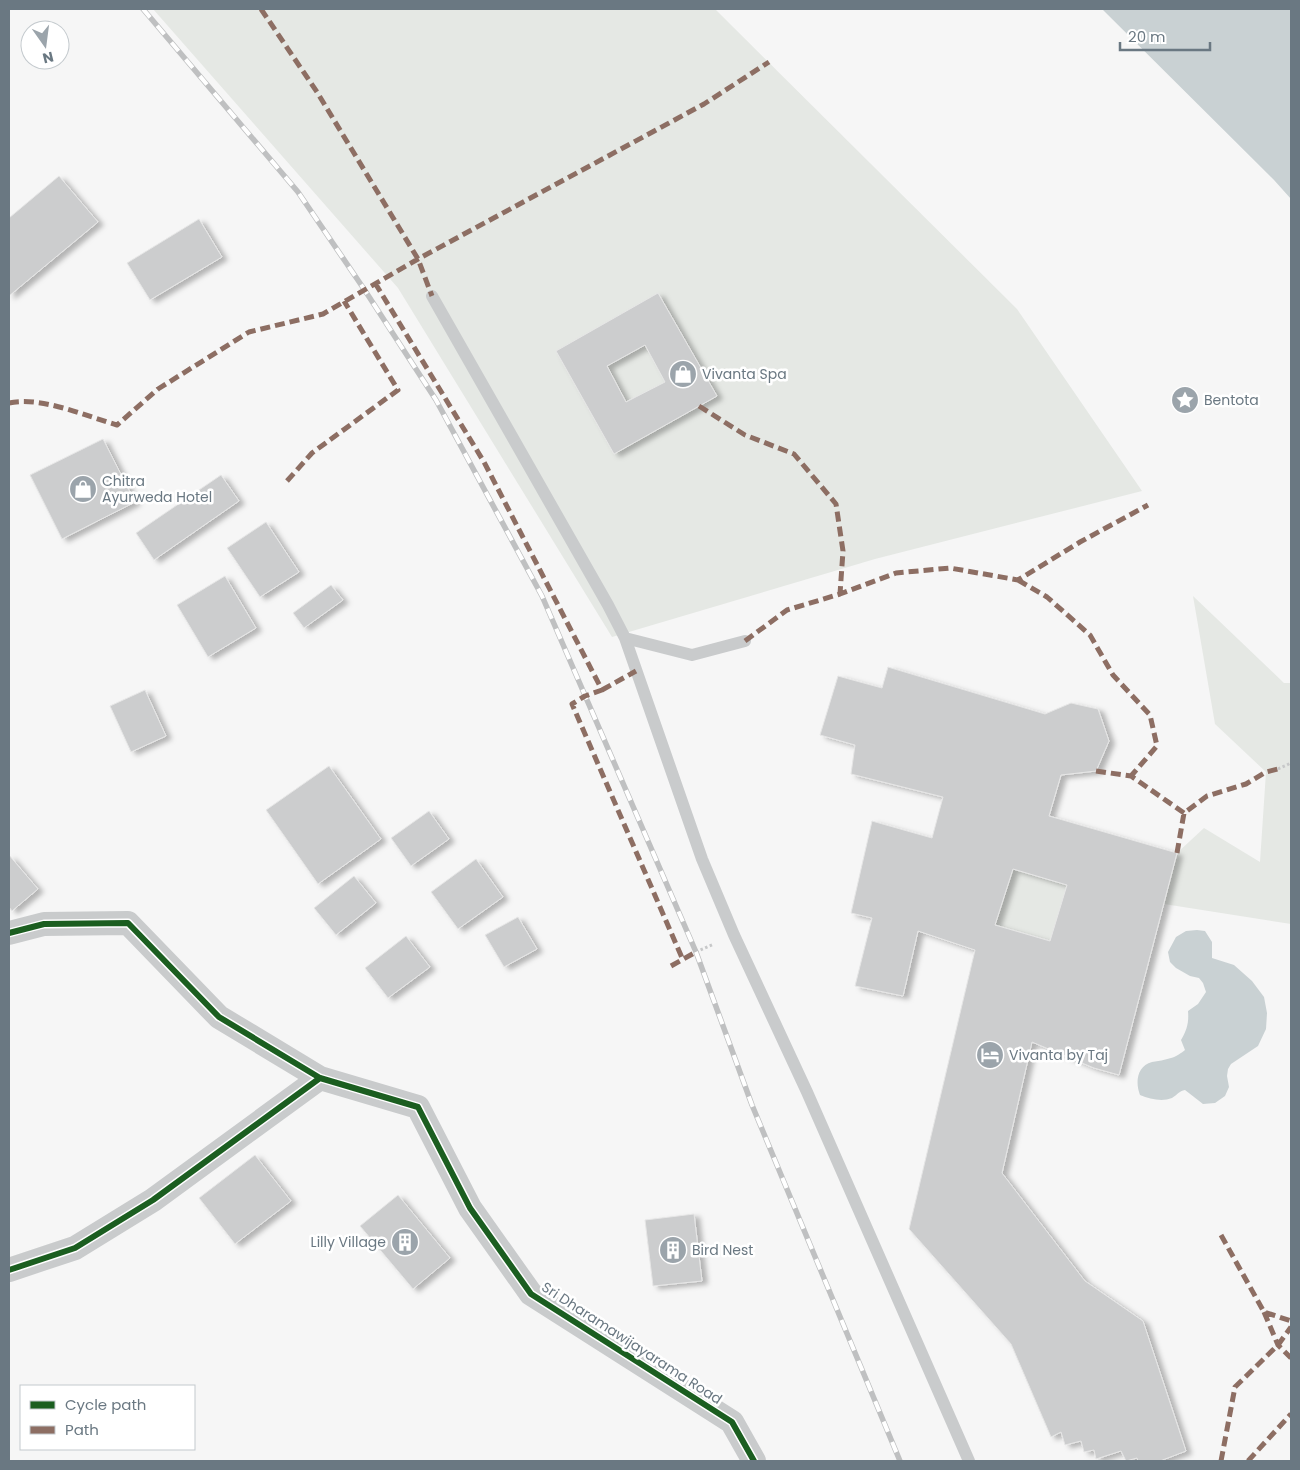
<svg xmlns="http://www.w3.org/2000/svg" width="1300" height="1470" font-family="Poppins,sans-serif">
	<defs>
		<filter id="shadow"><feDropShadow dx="5.5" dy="3" stdDeviation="2.5" flood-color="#0004"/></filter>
	</defs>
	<rect width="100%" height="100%" fill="#f6f6f6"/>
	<path fill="#e5e8e4" d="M153 9H715L1017 309 1142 491 875 559 612 637 398 288Z
		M1193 596 1284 683H1291V924L1164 904 1177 853 1204 828 1260 862 1266 772 1215 724Z
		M1013 869 1067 885 1050 941 995 925Z"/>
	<path fill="#c9d1d3" d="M1102 9H1291V199L1274 180Z
		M1197 930 1205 931 1212 942V958L1234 965 1252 981 1264 997 1267 1013 1266 1029 1258 1046 1231 1064 1228 1069 1227 1076 1229 1087 1225 1096 1215 1103 1203 1104 1185 1090C1179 1091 1177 1095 1172 1098 1162 1102 1150 1099 1140 1095 1135 1082 1137 1066 1152 1062 1158 1061 1165 1060 1171 1058 1176 1057 1181 1053 1185 1050L1181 1040C1187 1030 1189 1022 1188 1011L1198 1004 1206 992 1203 983 1199 978 1190 976 1176 968 1170 962 1168 952 1176 937 1186 931Z"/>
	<path fill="#cccdce" stroke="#e6e6e6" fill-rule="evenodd" filter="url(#shadow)" d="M59 176 98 222 9 296V218Z
		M199 219 222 257 150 300 127 263Z
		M658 293 717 396 614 454 556 351ZM645 345 665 382 626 402 607 366Z
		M103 439 135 502 62 539 30 475Z
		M221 475 239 501 154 560 136 533Z
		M266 522 299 572 260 597 227 548Z
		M225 576 256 628 208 657 177 605Z
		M331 585 343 600 304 628 293 613Z
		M888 667 1045 714 1071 703 1098 709 1109 741 1096 771 1061 775 1049 816 1177 853 1119 1075 1094 1068 1032 1042 1002 1173 1085 1281 1143 1321 1186 1451 1160 1461H1138L1137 1458 1126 1461 1121 1451 1096 1459 1094 1450 1084 1452 1081 1441 1065 1445 1061 1432 1051 1437 1011 1344 909 1229 975 950 918 931 903 996 855 986 872 918 851 913 872 821 932 838 943 797 851 774 855 745 820 735 838 676 882 688ZM1013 869 1067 885 1050 941 995 925Z
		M145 690 166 736 131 752 110 706Z
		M329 766 381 839 318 884 266 810Z
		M429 811 449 839 411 866 391 838Z
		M9 855 38 889 12 911 9 907Z
		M476 859 503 897 458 929 431 892Z
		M354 876 376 903 336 935 314 908Z
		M518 917 537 949 504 967 485 935Z
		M406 936 430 967 388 998 365 968Z
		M255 1155 291 1201 235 1244 199 1198Z
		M398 1195 450 1258 413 1289 360 1226Z
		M694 1214 702 1281 653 1286 645 1220Z"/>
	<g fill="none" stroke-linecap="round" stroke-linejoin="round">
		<path stroke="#c7c8c9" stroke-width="3" stroke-dasharray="2.5 2.5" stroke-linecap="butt" d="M1278 769 1291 763
			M696 952 714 944"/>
		<path stroke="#c9cbcc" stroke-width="12" d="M432 296 608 605 625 638 702 859 734 935 807 1092 969 1461
			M625 638 692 655 745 641"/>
		<path stroke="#c9cbcc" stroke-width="24" d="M9 933 44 924 128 923 219 1017 320 1078 418 1107 470 1208 531 1294 732 1422 754 1461
			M9 1270 75 1248 153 1200 320 1078"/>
		<g stroke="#bfc0c1" stroke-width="5.5">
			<path id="rail" d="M143 9 298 192 364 289 436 400 542 596 696 952 752 1105 900 1461"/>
		</g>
		<use href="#rail" stroke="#fff" stroke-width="4" stroke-dasharray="11" stroke-linecap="butt"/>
		<path stroke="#8d6e63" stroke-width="5" stroke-dasharray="10 5" stroke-linecap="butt" d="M261 9 317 92 418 259 432 296
			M375 283 484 462 602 690 585 696 572 704 683 960
			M9 403C41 396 86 416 117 425L158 389 249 332 323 314 418 259 704 104 769 62
			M699 406 745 435 794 454 836 504 843 551 840 594
			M287 481 312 453 398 390 344 301
			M1018 580 1047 597 1090 635 1113 675 1150 715 1157 746 1131 776
			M745 641 787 610 840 594 896 573 950 568 1018 580 1080 542 1148 505
			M602 690 636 671
			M1096 771 1131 776 1184 813
			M1177 853 1184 813 1207 796 1246 784 1266 772 1278 769
			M671 966 696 952
			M1221 1235 1264 1312 1291 1321
			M1264 1312 1278 1345 1291 1358
			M1221 1461 1235 1387 1278 1345 1291 1327
			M1248 1461 1291 1414"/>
		<g stroke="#fff" stroke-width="9">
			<path id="cycleway" d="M9 933 44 924 128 923 219 1017 320 1078 418 1107 470 1208 531 1294 732 1422 754 1461
				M9 1270 75 1248 153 1200 320 1078"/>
		</g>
		<use href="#cycleway" stroke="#1b5e20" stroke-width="6"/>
	</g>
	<defs>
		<g id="shop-disc" transform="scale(1.4375)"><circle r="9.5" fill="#9ba4ab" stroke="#fff"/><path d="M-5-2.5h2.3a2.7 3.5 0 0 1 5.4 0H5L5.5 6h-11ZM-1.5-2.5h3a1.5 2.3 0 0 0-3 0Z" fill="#fff"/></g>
		<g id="sight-disc" transform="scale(1.4375)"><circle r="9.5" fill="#9ba4ab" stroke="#fff"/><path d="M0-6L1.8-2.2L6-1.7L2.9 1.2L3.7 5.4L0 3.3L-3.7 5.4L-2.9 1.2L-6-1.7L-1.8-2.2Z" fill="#fff"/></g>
		<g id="hotel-disc" transform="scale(1.4375)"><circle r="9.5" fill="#9ba4ab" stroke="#fff"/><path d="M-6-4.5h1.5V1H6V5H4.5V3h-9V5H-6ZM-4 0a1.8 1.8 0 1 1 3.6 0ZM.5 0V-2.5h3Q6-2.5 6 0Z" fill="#fff"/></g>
		<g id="building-disc" transform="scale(1.4375)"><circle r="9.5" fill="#9ba4ab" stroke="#fff"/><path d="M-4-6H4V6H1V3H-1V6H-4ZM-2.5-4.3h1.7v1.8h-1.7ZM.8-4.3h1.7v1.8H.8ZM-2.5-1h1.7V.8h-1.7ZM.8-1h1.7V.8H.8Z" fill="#fff"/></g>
	</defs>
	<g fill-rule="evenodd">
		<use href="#shop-disc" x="683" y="374"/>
		<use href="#sight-disc" x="1185" y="400"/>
		<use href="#shop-disc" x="83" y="489"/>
		<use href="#hotel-disc" x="990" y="1055"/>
		<use href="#building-disc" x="405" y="1242"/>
		<use href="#building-disc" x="673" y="1250"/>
	</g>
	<g text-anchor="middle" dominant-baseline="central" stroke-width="5" stroke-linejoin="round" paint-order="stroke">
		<g font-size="14" fill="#6a7882" stroke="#fff" text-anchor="start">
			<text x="702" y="374">Vivanta Spa</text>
			<text x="1204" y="400">Bentota</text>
			<text x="102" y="481">Chitra<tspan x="102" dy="16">Ayurweda Hotel</tspan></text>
			<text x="1009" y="1055">Vivanta by Taj</text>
			<text x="386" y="1242" text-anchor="end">Lilly Village</text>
			<text x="692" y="1250">Bird Nest</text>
		</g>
		<g font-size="14" fill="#6a7882" stroke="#fff">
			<text transform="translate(632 1343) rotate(33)">Sri Dharamawijayarama Road</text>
		</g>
	</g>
	<rect width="1300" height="1470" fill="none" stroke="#6a7882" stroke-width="20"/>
	<rect x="20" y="1385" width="175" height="65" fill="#ffffff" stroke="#c3c9cd"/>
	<rect x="30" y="1401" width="25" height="8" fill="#1b5e20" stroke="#c3c9cd"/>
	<text x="65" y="1410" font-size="15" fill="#6a7882">Cycle path</text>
	<rect x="30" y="1426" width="25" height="8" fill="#8d6e63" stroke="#c3c9cd"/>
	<text x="65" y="1435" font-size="15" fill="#6a7882">Path</text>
	<g transform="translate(45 45) rotate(166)"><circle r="24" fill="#ffffff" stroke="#c3c9cd"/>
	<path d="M0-4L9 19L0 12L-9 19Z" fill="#9ba4ab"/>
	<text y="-8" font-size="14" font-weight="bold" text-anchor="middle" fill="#6a7882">N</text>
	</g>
	<path d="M1120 42v8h90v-8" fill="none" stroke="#6a7882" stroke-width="2.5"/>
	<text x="1128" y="42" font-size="15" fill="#6a7882" stroke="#ffffff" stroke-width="4" paint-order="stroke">20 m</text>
</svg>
